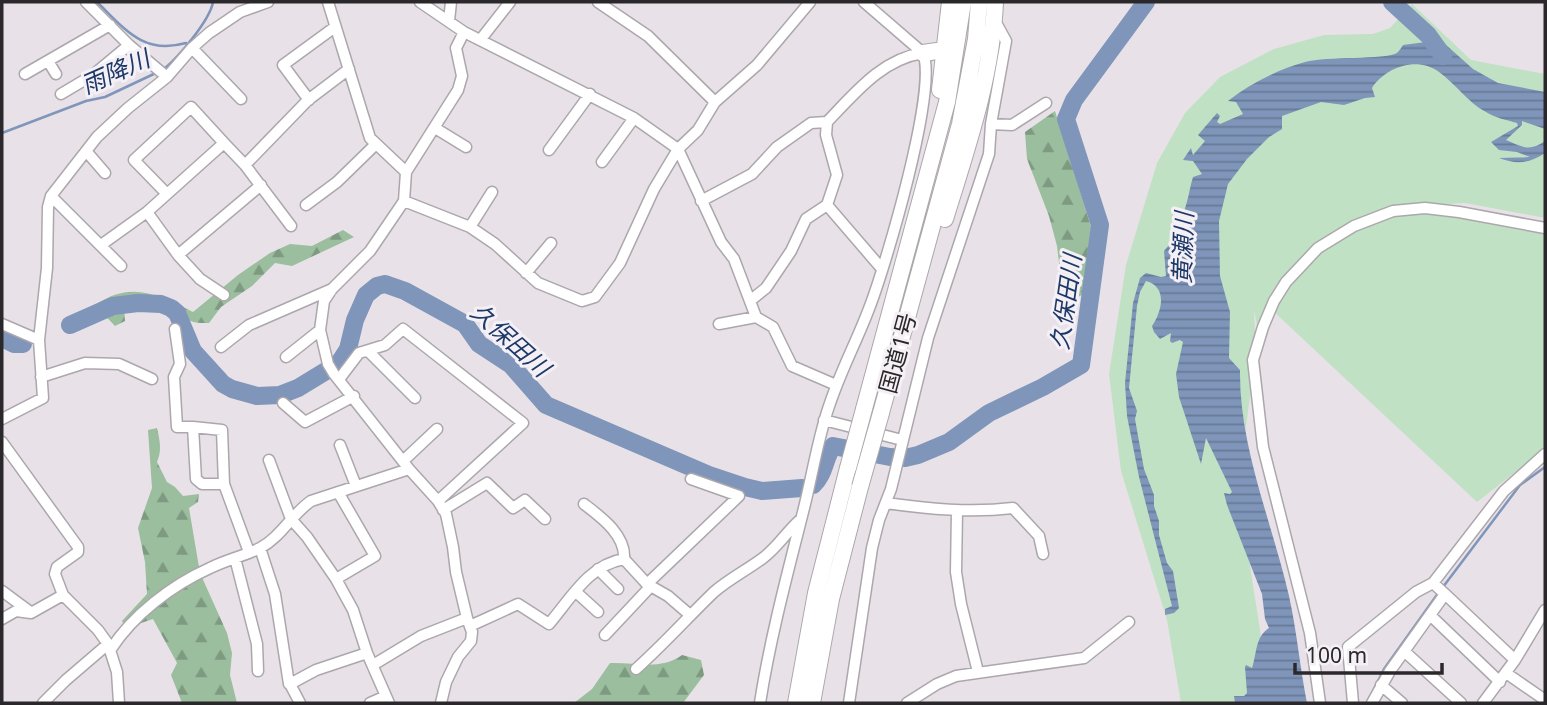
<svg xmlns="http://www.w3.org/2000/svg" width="1547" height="705" font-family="'Noto Sans','Noto Sans JP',sans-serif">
	<defs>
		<pattern id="forest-firs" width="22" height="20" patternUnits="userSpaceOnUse" patternTransform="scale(1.75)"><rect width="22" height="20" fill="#9abe9e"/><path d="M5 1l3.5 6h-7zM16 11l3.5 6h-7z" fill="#7e9a81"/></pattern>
		<pattern id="water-rules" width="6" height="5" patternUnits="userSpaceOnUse" patternTransform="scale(1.75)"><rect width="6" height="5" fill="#7f95b9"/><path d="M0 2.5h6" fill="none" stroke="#687a97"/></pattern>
	</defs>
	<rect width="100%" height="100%" fill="#e8e2e8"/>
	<path fill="#c0e1c4" d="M1412 4 1471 60 1545 74V218L1465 203 1389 207 1360 221 1447 210 1545 228V449L1477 502 1272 310 1258 331 1254 310 1256 351 1240 471 1250 566 1265 662 1250 703H1181L1167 620 1121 471 1109 374 1126 265 1157 163 1185 113 1220 77 1274 49 1324 35 1373 34 1390 28Z"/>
	<path fill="url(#forest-firs)" d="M1055 111 1091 227 1082 295 1064 303 1057 246 1049 216 1027 159 1025 132Z
		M343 230 354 237 292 266 275 263 252 286 221 307 209 323C183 324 188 316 169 307 156 301 138 304 124 303L125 321 115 326 95 305C132 280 158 295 193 312L238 275 270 253 290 244 312 246Z
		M157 428C160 441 162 450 157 462L167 482 175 487 183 496 199 494 198 502 189 508 200 573 227 633 232 653 230 675 237 703H182L171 675 177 663 153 619 126 628 122 621 147 594 145 562 138 528 152 488 148 430Z
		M682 655 701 660 704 675 683 703H574L592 689 610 663C635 662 660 671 682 655Z"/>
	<path fill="url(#water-rules)" d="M1436 36 1473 69 1498 83 1545 92V129L1522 121V125L1506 140C1523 147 1529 152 1545 141V153C1530 163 1517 165 1499 158L1530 157 1517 152 1499 150 1491 142 1518 126 1517 123C1507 120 1495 118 1486 112 1467 102 1456 84 1439 72 1417 56 1386 67 1372 88L1375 97 1365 98 1344 105 1321 102 1282 116V129L1269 137 1247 159 1228 184 1219 221 1220 276 1230 312 1229 358 1240 370C1239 447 1272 522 1289 596 1297 632 1300 668 1307 703H1235L1234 696H1244L1247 693 1245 667 1246 665 1252 668C1257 653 1255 637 1269 628L1265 619 1262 594 1227 505 1224 493 1230 494 1232 492 1206 438 1201 464 1179 397 1176 374 1183 342 1180 340 1172 343 1170 341 1171 333 1160 339 1154 332 1152 326C1162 311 1168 287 1146 281L1140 292 1137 306 1129 388 1137 411 1135 419 1144 469 1154 495V506L1159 521V535L1167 563 1173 571 1179 608 1174 613 1165 615V609L1172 606 1139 477 1127 416 1125 383 1133 303 1140 278 1146 273 1161 277 1166 276 1164 251 1169 245 1175 243C1174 221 1181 223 1186 205 1189 196 1190 186 1193 177L1202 174 1193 161 1183 160 1191 148 1193 155 1205 141 1198 135 1217 113 1220 116 1217 122 1220 124 1243 114 1236 102 1228 101C1251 83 1277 70 1305 62 1327 56 1384 60 1397 53 1399 51 1402 47 1403 45L1426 42Z"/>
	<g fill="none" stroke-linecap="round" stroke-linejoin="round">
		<path stroke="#7f95b9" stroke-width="2.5" d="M97 2C125 29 143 55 186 43
			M164 69C178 58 210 20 213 2
			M2 133 86 101 105 97 158 72
			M1443 587 1520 485 1545 467
			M1367 703 1384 669 1439 592"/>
		<path stroke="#7f95b9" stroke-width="18" d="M1392 2 1428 35 1443 56
			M70 325 113 306 138 303 161 304 171 308 177 313 193 351 223 384 232 389 257 396 280 395 298 388 339 363 348 349 355 320 366 295 377 286 385 284 405 291 465 324 479 344 511 365 546 405 709 475 745 487 762 491 802 488
			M2 338 14 344H23
			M813 485C825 474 824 459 833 446L890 457 905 458 918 455 949 442 989 413 1043 387 1081 365 1100 225 1066 119 1074 100 1146 2"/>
		<g stroke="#aca7ac" stroke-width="13">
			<path id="minor" d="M86 2 129 45 167 77
				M328 2 370 138 406 172 404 201 370 251 332 289 324 301 320 330 328 364 334 374 409 469 438 501 446 514 453 547 456 572 467 618 472 632 471 641 458 657 446 682 441 703
				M420 2 464 32 634 118 678 149 721 242 734 259 756 317
				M598 2 648 36 715 102
				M449 21 451 2
				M481 39 510 2
				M192 48 241 99
				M48 61 56 74
				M25 74 110 25
				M61 94 93 75 129 45
				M309 100 283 65 335 27
				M991 124 1012 125 1046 103
				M435 128 466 147
				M549 150 590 94
				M86 151 105 173
				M602 162 634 118
				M245 165 308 100 349 69
				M406 172 458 90 462 76 456 48 464 32
				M167 194 134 160 191 107 224 143
				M51 196 121 266
				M404 201 470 227 495 244 538 283 582 301 595 297 620 263 654 189 678 149 698 130 715 102 757 65 810 2
				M701 201 752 174 777 147 811 123 827 122C855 93 882 59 923 53
				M306 205 337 182 376 144
				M827 205 882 269
				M147 212 178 255 200 279 224 295
				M470 227 492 192
				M101 245 147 212 224 143 245 165 291 226
				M178 255 261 185
				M526 273 551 243
				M751 300 766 288 791 251 806 219 827 205 837 175 826 135 827 122
				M2 324 39 340
				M719 324 756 317 773 327 792 366 836 385
				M175 329 180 364 174 377 177 427H193
				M221 347 249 325 332 289
				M368 351 415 398
				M286 357 320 330
				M41 377 85 363 119 364 152 379
				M340 378 359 353 385 345 403 329 523 423 438 501
				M283 403 305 422 354 396
				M2 419 43 398 39 340 47 268 48 207 51 196 97 137 128 108 167 77 192 48 209 33 240 12 268 2
				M824 420 902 440
				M2 442 78 547V552L57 567 55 574 63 595 98 630 108 644 117 672 119 703
				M340 445 356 486
				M269 460 291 519 307 537 336 579 353 610 367 653 389 703
				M403 461 437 429
				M224 484H202L196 479 193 427 222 430 224 484 249 552
				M886 503C929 509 970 513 1013 508L1039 536 1043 554
				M584 504C601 517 626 535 624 559
				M443 510 487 483 513 508 525 500 545 519
				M957 511 956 572 961 604 978 672
				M260 548 275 594 289 684
				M235 558 257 644 258 671
				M598 569 618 589
				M336 579 375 556 338 492
				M647 584 739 496 691 479
				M2 591 29 611
				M576 592 598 612
				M1445 594 1433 583 1504 491 1545 454
				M1430 615 1500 682
				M2 619 16 611 31 613 63 595
				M470 626 518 604 549 624C571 598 589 565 624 559L647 584 668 596 690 615
				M605 635 651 586
				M111 649C133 615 172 585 210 568 226 560 244 556 260 548 281 537 292 514 311 501L409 469
				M1404 651 1461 703
				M373 665 421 636 467 618
				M636 669C663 645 687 618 714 592 729 579 747 570 763 558 778 547 787 531 801 519
				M1506 673 1545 700
				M1381 685 1402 703
				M43 703 66 680 108 644
				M300 703 290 684 316 670 367 653
				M370 703 386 696
				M760 703C770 639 787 575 803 512 811 481 816 449 825 419 836 379 856 344 870 306 886 264 938 89 923 53L864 2
				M849 703 872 548 879 520 891 489 928 338 989 154 991 124 1006 41 994 19
				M907 703 937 684 956 676 1084 658 1129 622
				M1320 703 1310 633 1263 447 1253 360 1263 327 1274 301 1286 282 1318 248 1354 226 1393 211 1425 208 1459 212 1545 228
				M1353 703 1348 647 1416 592 1433 583
				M1372 703 1390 671 1445 594 1515 660
				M1483 703 1515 660 1545 610"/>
		</g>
		<g stroke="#aca7ac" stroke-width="18">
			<path id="highway" d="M923 53 944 50
				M940 90 950 2
				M945 219C967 148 992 76 995 2
				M864 409 947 102 963 2
				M881 413 960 124 976 39 979 2
				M796 703 816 593 848 468
				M812 703 831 599 860 487"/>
		</g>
		<use href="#minor" stroke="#fff" stroke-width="10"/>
		<use href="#highway" stroke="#fff" stroke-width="16"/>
		<g stroke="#aca7ac" stroke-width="18" stroke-linecap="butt">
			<path id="highway-bridge" d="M848 468 864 409
				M860 487 881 413"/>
		</g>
		<use href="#highway-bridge" stroke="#fff" stroke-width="16"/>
	</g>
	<g text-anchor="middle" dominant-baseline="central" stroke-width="6" stroke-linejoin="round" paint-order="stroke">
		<g font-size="23" fill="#2a282a" stroke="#f5f0f5">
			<text transform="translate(897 353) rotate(-75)">国道1号</text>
		</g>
		<g font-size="24" font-style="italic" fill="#1d3968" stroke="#f5f0f5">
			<text transform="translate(115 71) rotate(-24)">雨降川</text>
			<text transform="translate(1182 248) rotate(-88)">黄瀬川</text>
			<text transform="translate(1065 302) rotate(-82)">久保田川</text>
			<text transform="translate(511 339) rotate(42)">久保田川</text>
		</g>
	</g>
	<rect width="1547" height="705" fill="none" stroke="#2a282a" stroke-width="7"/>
	<path d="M1295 663v10h147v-10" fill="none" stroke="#2a282a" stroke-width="3.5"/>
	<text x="1306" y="663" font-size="21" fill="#2a282a" stroke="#f5f0f5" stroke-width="5" paint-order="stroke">100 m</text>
</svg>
